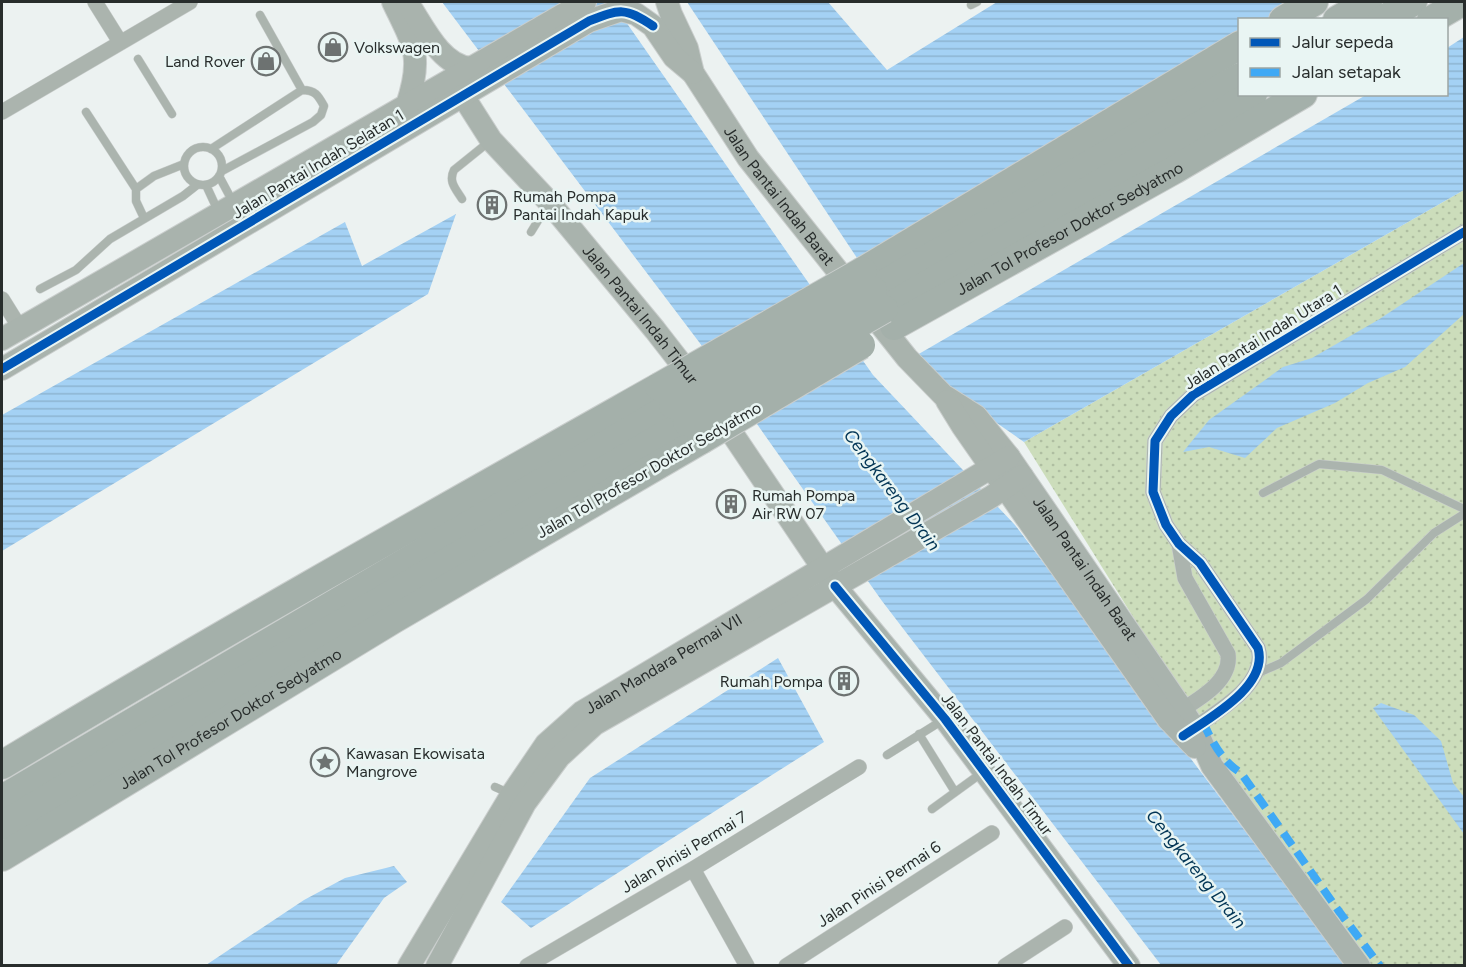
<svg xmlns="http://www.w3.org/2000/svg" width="1466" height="967" font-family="Figtree,sans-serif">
	<defs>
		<pattern id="grass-dots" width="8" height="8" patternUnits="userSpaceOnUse" patternTransform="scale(1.5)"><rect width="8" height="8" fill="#cdb"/><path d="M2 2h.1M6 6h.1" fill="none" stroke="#afbea1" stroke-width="1.8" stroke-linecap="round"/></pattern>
		<pattern id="water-rules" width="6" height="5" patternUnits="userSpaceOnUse" patternTransform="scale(1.5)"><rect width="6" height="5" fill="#a4d1f4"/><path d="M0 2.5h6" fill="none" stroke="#8db4d1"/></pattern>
	</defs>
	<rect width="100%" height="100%" fill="#ecf2f1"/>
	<path fill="url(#grass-dots)" d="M1464 190V965H1370L1261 822 1024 442Z"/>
	<path fill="url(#water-rules)" d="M442 2H612L873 375 1015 525 1346 965H1161L882 601 699 342Z
		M687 2H828L887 70 997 2H1308L1277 19 1240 20 1239 42 861 264Z
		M1464 37V190L1024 442 968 403 917 355 1366 95 1446 94 1447 48Z
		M456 214 428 294 2 551V415L345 222 362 266Z
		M1464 263V314L1405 367 1368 383 1335 403 1277 428 1245 458 1209 447 1183 452 1209 420 1283 367 1312 358 1378 320Z
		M778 658 824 742 531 928 501 902 590 778Z
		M1381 703 1414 715 1441 741 1453 783 1464 797V834L1373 708Z
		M394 866 407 882 384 898 336 965H206L304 900 345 878Z"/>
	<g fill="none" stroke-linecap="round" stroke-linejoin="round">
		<g stroke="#cacecd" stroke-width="9">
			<path id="lane" d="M971 5 977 2
				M260 15 302 90
				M138 59 172 114
				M86 112 136 189
				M184 166a19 19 0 1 1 38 0a19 19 0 1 1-38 0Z
				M211 149 302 90C315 90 318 95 324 106L321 115 313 122 222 171
				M219 176 234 204
				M206 185 218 211
				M462 199C456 189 448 182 454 170L490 141
				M144 218 136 201V189L154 176 184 164
				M531 232 547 206
				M40 289 76 270 110 239 183 196 197 185
				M1263 493 1319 464 1382 470 1464 509
				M1256 674 1281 663 1367 599 1434 533 1464 514
				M919 734 955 792
				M887 755 943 720
				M495 787 511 794
				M932 809 983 772"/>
		</g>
		<g stroke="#cacecd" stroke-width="16">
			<path id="street" d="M95 2 120 42
				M2 112 190 2
				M2 299 20 328
				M1174 715C1195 701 1232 683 1228 654L1185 578 1179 544
				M1188 732C1213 714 1269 685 1258 648L1200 563 1179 544 1166 525 1153 492 1155 441 1171 416 1193 395 1464 232
				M693 869 747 966
				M527 966 693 869 859 767
				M786 966 992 833
				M1005 966 1065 927"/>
		</g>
		<g stroke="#cacecd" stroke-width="24">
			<g id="secondary">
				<path d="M393 2C414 46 423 56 407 105L413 104"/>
				<path d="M407 2C423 25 439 64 470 68"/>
				<path id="s1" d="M667 2 671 14 687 48 693 73 748 158 907 358 943 395 976 416 1009 457 1182 709 1199 736 1212 766 1359 966"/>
				<path id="s2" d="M463 96 491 140 549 202 655 330 697 384"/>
				<path d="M2 339 585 2"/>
				<path d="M2 369 589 21 621 10 636 14 653 26 674 57 693 73"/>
				<path d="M947 401 963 427 1032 526 1168 719 1195 747"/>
				<path d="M717 411 835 586 945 719 1129 966"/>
				<path id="s3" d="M409 966 512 794 546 744 582 712 1009 457"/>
				<path d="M437 966 525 803 559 757 595 724 991 497 1022 476"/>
			</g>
		</g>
		<g stroke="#cacecd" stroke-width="30">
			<g id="highway">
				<path d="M1283 20 1314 2"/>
				<path d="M1337 20 1368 2"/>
				<path d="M1382 20 1413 2"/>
				<path d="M1431 20 1462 2"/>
				<path d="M863 271 1240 45"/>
				<path d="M873 290 1240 77"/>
				<path d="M892 305 1253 94"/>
				<path id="s4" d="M894 326 1174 170 1303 94"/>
				<path d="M2 765C218 635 439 511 659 387"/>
				<path d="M2 799 673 405"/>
				<path d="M2 826 177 719 687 422"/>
				<path id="s5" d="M2 857 394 619 701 440"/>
			</g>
		</g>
		<use href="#lane" stroke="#abb4ae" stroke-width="8"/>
		<use href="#street" stroke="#abb4ae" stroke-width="15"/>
		<use href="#secondary" stroke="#a9b3ad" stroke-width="22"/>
		<use href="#highway" stroke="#a4b0aa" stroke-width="28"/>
		<g stroke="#cacecd" stroke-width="30" stroke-linecap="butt">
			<path id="highway-bridge" d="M659 387 863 271
				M673 405 873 290
				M687 422 884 309
				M701 440 861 345"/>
		</g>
		<use href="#highway-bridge" stroke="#a4b0aa" stroke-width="28"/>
		<path stroke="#3fa9f5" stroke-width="8" stroke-dasharray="15 8" stroke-linecap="butt" d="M1203 722C1212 742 1222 761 1241 773L1338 910 1380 966"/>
		<g stroke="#e9f5f3" stroke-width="13">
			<path id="cycleway" d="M2 369 589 21C620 9 625 7 653 26
				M835 586 945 719 1129 966
				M1183 736C1209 718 1269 686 1258 648L1200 563 1179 544 1166 525 1153 492 1155 441 1171 416 1193 395 1464 232"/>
		</g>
		<use href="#cycleway" stroke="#0057b8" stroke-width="9"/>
	</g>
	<defs>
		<g id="shop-ring" transform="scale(1.5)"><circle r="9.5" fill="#e9f5f3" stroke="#6d7271" stroke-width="1.5"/><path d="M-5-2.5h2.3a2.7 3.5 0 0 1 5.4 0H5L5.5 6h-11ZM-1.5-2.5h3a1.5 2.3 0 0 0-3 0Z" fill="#6d7271"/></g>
		<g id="building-ring" transform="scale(1.5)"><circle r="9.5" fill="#e9f5f3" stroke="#6d7271" stroke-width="1.5"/><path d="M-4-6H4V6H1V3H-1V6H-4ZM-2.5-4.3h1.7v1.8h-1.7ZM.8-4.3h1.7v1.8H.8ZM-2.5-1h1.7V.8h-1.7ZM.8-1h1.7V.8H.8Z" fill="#6d7271"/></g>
		<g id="sight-ring" transform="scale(1.5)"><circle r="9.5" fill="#e9f5f3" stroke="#6d7271" stroke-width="1.5"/><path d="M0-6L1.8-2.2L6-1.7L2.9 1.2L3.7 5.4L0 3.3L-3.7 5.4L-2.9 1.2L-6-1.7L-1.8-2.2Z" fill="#6d7271"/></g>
	</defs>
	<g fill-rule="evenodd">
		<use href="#shop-ring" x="333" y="47"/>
		<use href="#shop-ring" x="266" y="61"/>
		<use href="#building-ring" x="492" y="205"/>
		<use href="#building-ring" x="731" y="504"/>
		<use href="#building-ring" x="844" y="681"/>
		<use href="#sight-ring" x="325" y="762"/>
	</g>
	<g text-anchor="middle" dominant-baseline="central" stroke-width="5" stroke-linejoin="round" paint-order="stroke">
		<g font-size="16" fill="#282d2c" stroke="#e9f5f3" text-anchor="start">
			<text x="354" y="47">Volkswagen</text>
			<text x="245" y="61" text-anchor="end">Land Rover</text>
			<text x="513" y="196">Rumah Pompa<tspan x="513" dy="18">Pantai Indah Kapuk</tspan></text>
			<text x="752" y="495">Rumah Pompa<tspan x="752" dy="18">Air RW 07</tspan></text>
			<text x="823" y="681" text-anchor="end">Rumah Pompa</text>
			<text x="346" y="753">Kawasan Ekowisata<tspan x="346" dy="18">Mangrove</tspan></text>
		</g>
		<g font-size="16" fill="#282d2c" stroke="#e9f5f3">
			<text transform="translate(318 164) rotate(-31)">Jalan Pantai Indah Selatan 1</text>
			<text stroke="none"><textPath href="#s1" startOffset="226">Jalan Pantai Indah Barat</textPath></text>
			<text stroke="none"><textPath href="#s4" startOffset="201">Jalan Tol Profesor Doktor Sedyatmo</textPath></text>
			<text stroke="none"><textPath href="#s2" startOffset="282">Jalan Pantai Indah Timur</textPath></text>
			<text transform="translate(1263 337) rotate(-32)">Jalan Pantai Indah Utara 1</text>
			<text transform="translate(649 470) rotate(-30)">Jalan Tol Profesor Doktor Sedyatmo</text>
			<text stroke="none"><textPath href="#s1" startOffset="711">Jalan Pantai Indah Barat</textPath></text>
			<text stroke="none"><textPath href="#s3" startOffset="404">Jalan Mandara Permai VII</textPath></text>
			<text stroke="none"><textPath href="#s5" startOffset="267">Jalan Tol Profesor Doktor Sedyatmo</textPath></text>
			<text transform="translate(997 764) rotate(53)">Jalan Pantai Indah Timur</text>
			<text transform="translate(684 852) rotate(-31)">Jalan Pinisi Permai 7</text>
			<text transform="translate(879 884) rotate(-33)">Jalan Pinisi Permai 6</text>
		</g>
		<g font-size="18" font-style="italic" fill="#023555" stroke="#e9f5f3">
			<text transform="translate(892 490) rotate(53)">Cengkareng Drain</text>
			<text transform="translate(1196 869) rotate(51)">Cengkareng Drain</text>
		</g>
	</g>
	<rect width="1466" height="967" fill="none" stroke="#282d2c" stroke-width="6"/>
	<rect x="1238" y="18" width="210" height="78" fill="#e9f5f3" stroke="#9ca5a3" stroke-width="1.5"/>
	<rect x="1250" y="38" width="30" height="9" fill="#0057b8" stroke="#9ca5a3" stroke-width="1.5"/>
	<text x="1292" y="48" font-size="18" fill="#282d2c">Jalur sepeda</text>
	<rect x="1250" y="68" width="30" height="9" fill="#3fa9f5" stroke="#9ca5a3" stroke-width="1.5"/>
	<text x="1292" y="78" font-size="18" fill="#282d2c">Jalan setapak</text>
</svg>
